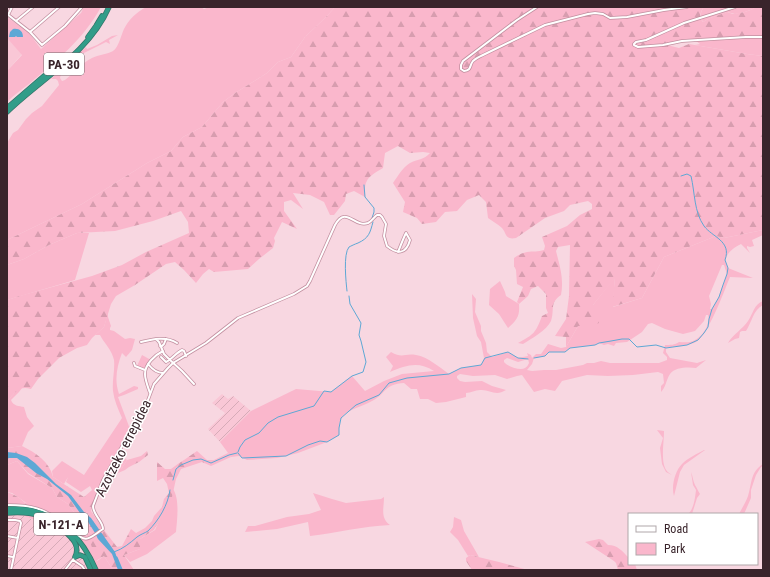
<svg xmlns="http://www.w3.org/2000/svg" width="770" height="577" font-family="'Roboto Condensed',sans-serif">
	<defs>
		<pattern id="industrial-furrows" width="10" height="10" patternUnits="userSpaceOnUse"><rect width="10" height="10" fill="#f9c7d6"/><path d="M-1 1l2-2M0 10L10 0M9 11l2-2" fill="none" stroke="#d6abb8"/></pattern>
		<pattern id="forest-firs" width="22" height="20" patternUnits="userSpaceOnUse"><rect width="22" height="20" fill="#fab7cc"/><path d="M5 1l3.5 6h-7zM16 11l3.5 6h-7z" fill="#d79daf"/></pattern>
	</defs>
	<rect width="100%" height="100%" fill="#f8d7e1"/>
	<path fill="#f9c7d6" d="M7 38 22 54 7 71Z"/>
	<path fill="url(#industrial-furrows)" d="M222 394 228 399 233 396 251 411 220 442 208 429 225 413 212 403Z
		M22 515 44 524 66 536 72 541 80 551 89 570H7V516Z"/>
	<path fill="#fab7cc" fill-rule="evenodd" d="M84 7H101C83 40 57 60 29 84 21 90 14 95 7 102V71L22 55 7 38V17L29 33 41 49 81 13Z
		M146 7H201L204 9 209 7H335L327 16 305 37 291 57 278 62 267 73 235 93 223 102 202 127 183 137 171 151 147 163 82 204 7 240V143L13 133 18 130 26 119 32 113 42 106 59 85 58 81 56 79H51L86 47 87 49 97 45 112 36 118 35 109 40 110 44 106 42 84 53 61 74 60 78 62 81 65 80C74 73 82 63 92 58 98 55 108 54 113 51 119 47 121 35 124 29 129 19 136 13 146 7Z
		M704 7H754L753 9 745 12 735 14 727 12 710 18 703 22C700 17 700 12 704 7Z
		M746 37H763V56L747 54 695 45 700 44 696 41Z
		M763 230V235L752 240 754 246 750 247 747 246V248L750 253 741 244C733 248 728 252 725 260L728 268 753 278 730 277C724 291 708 337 694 343 686 346 675 346 666 348V352L670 358 697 363 706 360 696 368C688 367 675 367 670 374 666 380 666 387 661 392V386L664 383 663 374 658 372 633 375 608 376 587 375 562 381 555 391 545 389 534 392 522 375 517 376 507 379 495 375 473 376 460 374 457 376V378L460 381 465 382 482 381 492 386 506 390C495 397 490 389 480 390 475 390 471 393 466 393V397L446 402 436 403 428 399H420L417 389H411L404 383C384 384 386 394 372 401 364 406 348 409 342 417 339 420 339 431 339 435L327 442 298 453 277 458 247 460 239 456 231 457 220 442 251 411 296 389 331 392 352 376 365 391 384 381 402 374 434 371C419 361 406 365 390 372L393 366 386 357 391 352C403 359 404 353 416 355 428 357 439 367 449 374L461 368 481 365 484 358 481 342 477 336 473 318 472 294 476 299 475 312 481 326V331L486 343 487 352 492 357 508 352 518 358 528 356 527 353 531 355 532 358 536 354H541L548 344 561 348 566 347 578 326H591L593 305 615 277 613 307 642 298 664 257 716 236 724 238ZM722 265H724L727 274 718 299 712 309H710L711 304 709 296ZM706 315H708C711 324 702 338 693 341 689 343 683 342 679 342 675 345 670 345 665 345L663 353 667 357V360L659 363H610L601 361 594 363H587L583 365 556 370H544L532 371 527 370 532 364 534 358 545 356 549 352H565L570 348 595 345 599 343 604 345 608 344 614 346 616 343 627 342 642 332 648 324 652 323 665 329 683 334 695 331 704 321ZM507 358 518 362 528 359 529 363C528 365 527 367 525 368 520 371 507 366 504 362V360Z
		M77 233H89L75 280 7 300V265L24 259 49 245Z
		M500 281 505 292 506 296 519 304C520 316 517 320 508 328L499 314 489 305 490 289Z
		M763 301V305C753 310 752 322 746 331H742L740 332 739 338 735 339 728 343C733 334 743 329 748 321 753 314 754 304 763 301Z
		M108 312V317L111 326 110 328V330L114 331 125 339 130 338 135 339 132 350 126 357 122 353C117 366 114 380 119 394L134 386 138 387V389L124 395 118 397 130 429 128 432 129 435 119 453 127 460 122 468C112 471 103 481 96 490H92L90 486 81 492 66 482 68 477 64 484 53 477 52 471 62 461 84 475 122 418C118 409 114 400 113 391 112 381 115 370 114 360 112 350 104 343 100 335H95L104 327Z
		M142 355 151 360 145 369 137 366Z
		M19 388H22L19 392 11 400C13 406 19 406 24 407L27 417 34 426 28 432 22 446 7 448V401Z
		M657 430 664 431C664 441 661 459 665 468 666 471 669 473 672 475L666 472 662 464 660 448 663 438Z
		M704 450H705L684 465 680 472 674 496C671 486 675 471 682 464 688 458 697 454 704 450Z
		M17 461 28 474 52 488 57 497 68 504 84 526 91 533 93 538 97 561 104 556 113 570H96L75 536 50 513 28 506 25 502 12 493 7 492V465Z
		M763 464V466L761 467 756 475 751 490V498L744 514H739C742 508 746 502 748 496 752 484 750 472 763 464Z
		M691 472C693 477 693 481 695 485 697 488 698 491 700 494L697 498 692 514H688C694 509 695 498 696 490L693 485Z
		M173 489C180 499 177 520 176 532L147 554 130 562 124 555 140 549V539L155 530Z
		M313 493 332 499 346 503 381 499 384 497C384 508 380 518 390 525 363 526 336 533 310 536L308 522 277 529 245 532 248 526H255L287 517 309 514 321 510Z
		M15 512 40 517 54 525 66 536 44 524 22 515 7 516V514Z
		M454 517 461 520 464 531 479 557 470 555 468 556 458 540 450 532 453 527Z"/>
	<path fill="url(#forest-firs)" d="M335 7H704C700 12 699 17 703 22L710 18 727 12 733 14 745 12 753 9 754 7H763V38C731 38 698 38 667 45L679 48 689 44 747 54 763 56V230L724 238 716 236 664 257 642 298 612 307 615 278 593 305 599 323 591 326H578L566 347V337L555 336 566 319 569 296 570 245 558 247 556 251C560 267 564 279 561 295 549 303 555 310 551 321 547 330 531 339 523 344L518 343C534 334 535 334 542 316L548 313 546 308V294L538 286 531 289 528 296 519 304 517 302 523 287 517 284 516 270 514 266V258C518 255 522 253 527 252 533 251 538 252 544 250L545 246 542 237 567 226 580 215 592 209V204L588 201 570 205 564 211 545 218 516 238C505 240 507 234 502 228 498 224 492 221 488 218L486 202 479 195 467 200 457 211 445 212 436 222 422 224 417 218 403 212 405 202 393 183C398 176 402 168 410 163 417 159 424 160 430 153L423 152 410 153 398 146 385 153 383 168C368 177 364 179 365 197L354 191 346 194 345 201 334 215H330L324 202 310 195 293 193 303 209 291 200 284 202V211L297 229 282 222 274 238 275 241 273 248 259 259 248 269 214 272 209 269 203 274 196 283 184 270 175 262 166 264 135 285 116 296 111 304 104 327 92 338 87 345 77 348 59 358 38 379 31 389C19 385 15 393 7 401V300L23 295 92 276 122 265 146 252 189 233 188 222 181 211 153 221 115 231 77 233 49 245 24 259 7 265V240L82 204 147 163 171 151 183 137 202 127 223 102 235 93 267 73 278 62 291 57 305 37 327 16Z
		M22 446C36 453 49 461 53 477L84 497 92 490H96C103 481 112 471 122 468L127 460 141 456 147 451 148 455 139 462 129 467 125 470 118 473 111 483 94 499 91 511 104 530 117 547 122 546 131 529 136 533 145 528 152 521 154 516 162 507 164 499 169 493 167 484 163 478 157 481V462L165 469H171C180 462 189 457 197 451L207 460H214L228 453 231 457 211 466 202 462 181 469 176 479 172 497 154 530 140 539V549L124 555 134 570H113L104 556 96 561 90 541 93 538 91 533 84 526 68 504 57 497 52 488 28 473 17 461 7 465V448Z
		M7 492C14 494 22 499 27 505H7Z
		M599 539 603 540 608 545C618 545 622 551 629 558V564H635L637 570H618L616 563 614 561 585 542Z
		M470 555 499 562 528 570H472L466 561V558Z"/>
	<path fill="#5ea8d5" d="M13 29C19 28 23 31 23 37H17L16 36 15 37H9L10 32Z
		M7 452 16 453 27 457 35 463 56 484 71 495 84 512 91 518 115 552 121 570H118L112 554 98 539 95 533 85 517 80 513 68 496 47 479 36 473 31 469 17 458H9L7 459Z"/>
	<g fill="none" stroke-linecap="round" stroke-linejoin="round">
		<path stroke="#5ea8d5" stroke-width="1" d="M364 185 365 197 374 208V212L372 218
			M347 291C346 282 343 254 349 247 351 246 355 244 358 243 369 238 370 233 373 222
			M534 358 545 356 549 352H565L570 348 595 345 599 343 611 341 622 339H629L637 347 656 345 666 348 687 345 698 340 704 333 708 327 709 319 712 309 719 297 723 285 727 274 728 268 725 260C732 241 712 237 704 226 694 212 695 193 691 176L687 174 681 176
			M238 452 240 447 245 440 259 433 268 423 278 417 314 406 324 391 331 392 352 376 363 372 366 362 361 341 359 335 361 323 350 304 349 296
			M238 453 242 458 286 456 308 445 320 441 327 442 339 435V428L341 418 356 405 379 395 389 383 407 378 449 374 461 368 481 365 485 358 508 352 518 358 528 359
			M173 480 176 469 181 465 193 460 201 459 211 463 229 455 237 453
			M114 552C123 549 130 543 137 537 141 534 145 533 148 531 159 520 168 505 170 490"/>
		<path stroke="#5ea8d5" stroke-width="3.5" d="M116 558 121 570"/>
		<g stroke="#c290a0" stroke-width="3.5">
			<path id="minor" d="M537 7 517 20 463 61 461 65V69L464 71C472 70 469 66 473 61 476 58 479 57 483 55L545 25 588 14 595 13 603 14 610 18 627 17 664 10 687 7
				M735 7 684 23 646 40 636 42 634 44V45L638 47 663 45 682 41 746 37H763
				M7 14 30 32 42 45 65 26 82 7
				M8 15 12 7
				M16 21 33 7
				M30 32 59 7
				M398 252C401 245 403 239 406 233
				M156 339 159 342 164 354 170 360 182 371 194 384
				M141 342C153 339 166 336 177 343
				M160 346H162L164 344 166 339
				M161 357 166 362C172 359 176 353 182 350L184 351 186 356
				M134 363 135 366 145 370
				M148 364C152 369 157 373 163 373
				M150 393C148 387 145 380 145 374 145 364 155 355 163 351
				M7 505C31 505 44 508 63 523
				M7 520H15L20 521 21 523 11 570
				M73 531C87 544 88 539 103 529 103 521 93 515 93 506L103 480 148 400 154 384 168 368 173 363 206 343 238 318 294 294 307 286 310 281 335 225C346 205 354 228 368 223 372 221 374 217 377 215H380L382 217 386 224 384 236 387 246C397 254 406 255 410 240L406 233
				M7 536 18 538
				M7 556 13 557
				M73 560 82 566 85 570
				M65 570 75 557"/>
		</g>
		<g stroke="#347368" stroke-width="5.5">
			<path id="highway" d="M88 37 96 26 102 16
				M7 108 44 76
				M7 112C42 78 89 53 109 7
				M7 509C51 506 79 531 96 570
				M7 513C26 511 44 514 59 526
				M58 525C67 534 82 543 75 557
				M75 557 80 555 85 557 91 570"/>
		</g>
		<use href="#minor" stroke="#fff" stroke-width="2"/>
		<use href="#highway" stroke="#329d89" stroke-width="4"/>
	</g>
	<g text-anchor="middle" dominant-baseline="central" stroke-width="3" stroke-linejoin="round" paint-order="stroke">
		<g fill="#fff" stroke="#74666b" stroke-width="1">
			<rect x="44" y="53" width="40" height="22" rx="3"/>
			<rect x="34" y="513" width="54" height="22" rx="3"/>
		</g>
		<g font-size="13" font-weight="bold" fill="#39242b">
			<text x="64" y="64">PA-30</text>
			<text x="61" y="524">N-121-A</text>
		</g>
		<g font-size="14" fill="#39242b" stroke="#fff">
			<text transform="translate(123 448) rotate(-63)">Azotzeko errepidea</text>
		</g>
	</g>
	<rect width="770" height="577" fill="none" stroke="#39242b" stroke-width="16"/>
	<rect x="628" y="513" width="130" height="52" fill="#ffffff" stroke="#b0a7aa"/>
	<rect x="636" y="526" width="20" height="6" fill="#ffffff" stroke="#b0a7aa"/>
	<text x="664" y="533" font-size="12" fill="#39242b">Road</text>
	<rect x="636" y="543" width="20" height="12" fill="#fab7cc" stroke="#b0a7aa"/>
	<text x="664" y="553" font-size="12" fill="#39242b">Park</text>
</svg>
